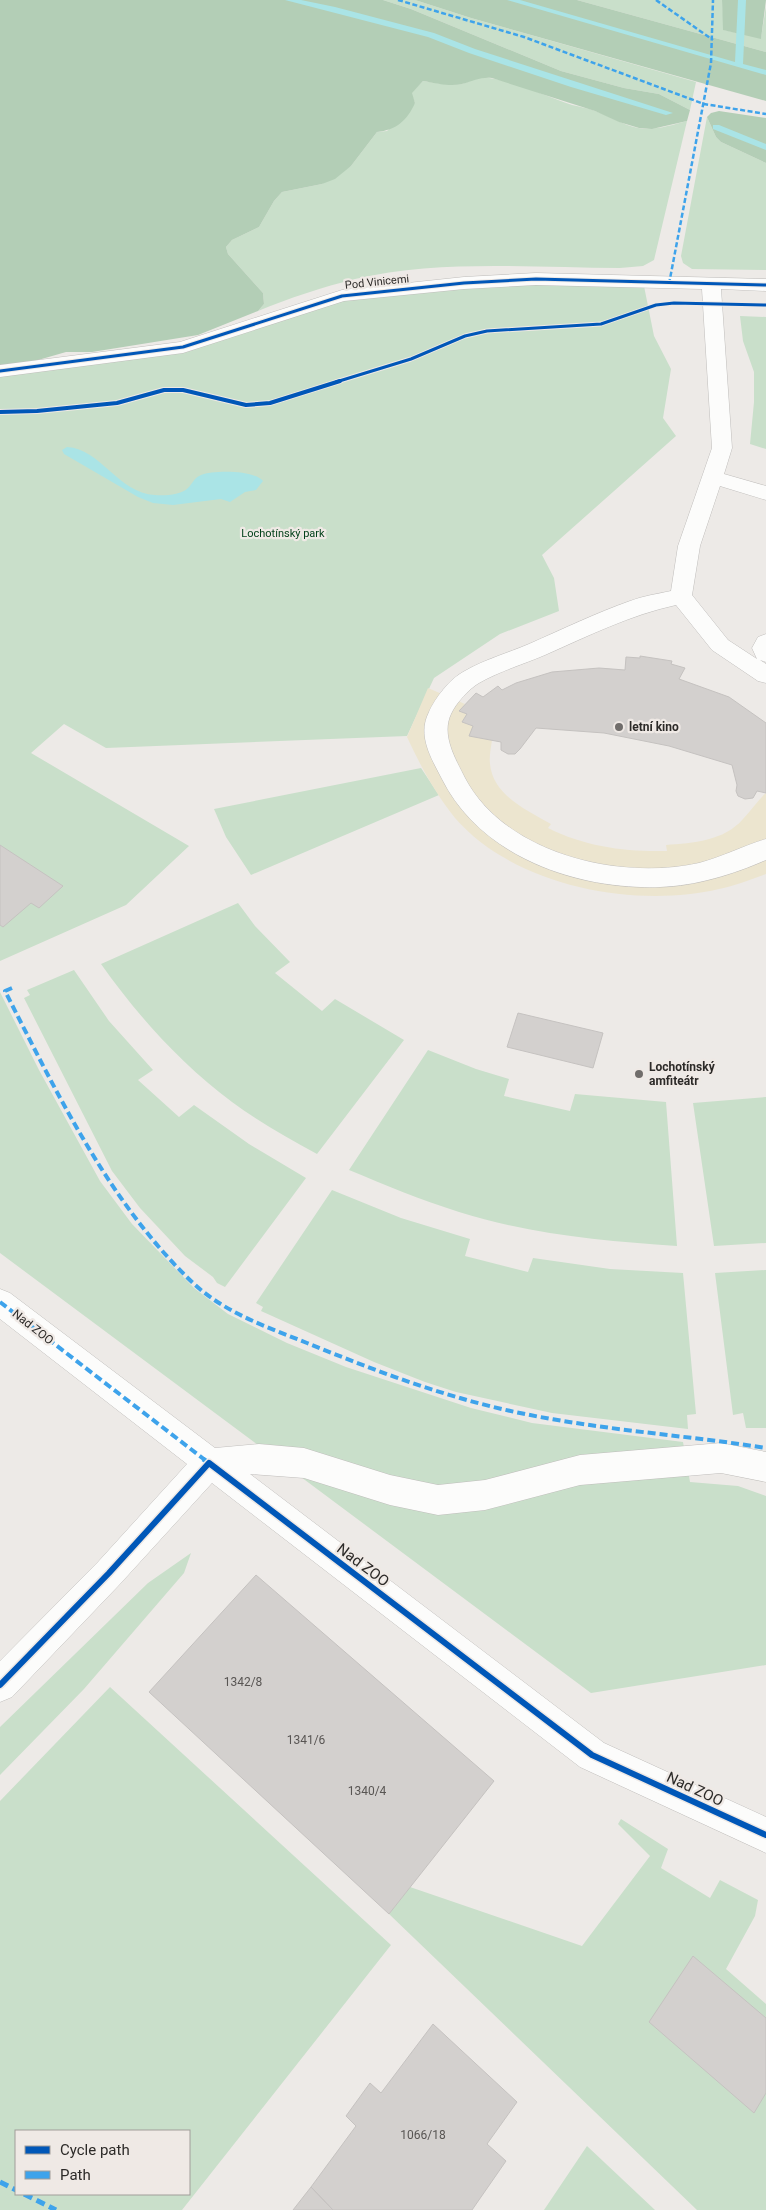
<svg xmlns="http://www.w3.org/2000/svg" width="766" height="2210" font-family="Roboto,sans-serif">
	<rect width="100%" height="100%" fill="#edeae7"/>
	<path fill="#c9dfca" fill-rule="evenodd" d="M383 0H415L471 18 696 82 690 110 659 94 624 88 561 71 411 9Z
		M577 0H722L724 30 761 38 766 6V52Z
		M480 77C512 79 542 95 572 105 580 107 588 108 595 111 610 116 622 125 638 128 654 131 672 125 687 121L654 260 643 266 620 268C534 268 440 259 355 279 323 287 289 298 258 311L264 304 263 293 228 254 226 247 232 240 259 227 274 201 282 192 322 184 351 166 377 132 387 131 415 103 411 93 423 81 450 85 462 84Z
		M707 117 716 137 721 142 766 163V270L692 269 683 263 681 256Z
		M643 281 654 336 671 369 663 418 676 436 542 555 554 578 559 611 500 634 434 678 407 736 106 748 64 724 31 753 189 846 126 905 0 961V371L183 347 342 296 464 283Z
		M740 316 766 317V449L750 444 754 402V372L743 341Z
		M421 768 439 795 251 875 226 837 214 809Z
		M238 903 255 926 290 962 275 973 322 1011 335 999 404 1040 317 1154C288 1138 259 1122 232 1102 180 1063 138 1016 101 964Z
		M74 970 109 1021 153 1070 138 1080 179 1117 194 1105 249 1144 306 1178 225 1287 217 1283 213 1277 185 1256 140 1208 112 1171 24 998 30 995 27 990Z
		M0 992 39 1070 100 1181 132 1224 194 1288 228 1314 287 1343 346 1367 471 1408 532 1423 683 1442 690 1482 738 1486 766 1496V1665L591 1693 0 1253Z
		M428 1050 476 1069 509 1079 504 1096 570 1111 575 1094 666 1102 677 1246C604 1241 529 1234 459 1212 421 1200 385 1185 349 1170Z
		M766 1097V1243L714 1246 693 1103Z
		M332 1190 401 1218 470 1239 465 1256 528 1272 533 1258 610 1269 683 1273 696 1414 687 1415 688 1429 552 1413 456 1392 425 1382 374 1362 261 1311 263 1307 256 1303Z
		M766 1270V1428H746L743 1413 733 1415 715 1273Z
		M191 1553 184 1573 84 1689 0 1775V1727L148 1583Z
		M110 1687 391 1945 182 2210H0V1801ZM189 2131V2194H16V2131Z
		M621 1819 668 1849 661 1868 710 1898 720 1880 758 1900 755 1916 726 1969 766 2004V2210H697L389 1914 410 1887 582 1946 650 1856 618 1824Z
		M587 2146 655 2210H544Z"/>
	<path fill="#b3ceb6" d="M0 0H383L411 9 561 71 624 88 659 94 690 110 687 121 652 129 639 128 619 122 595 111 492 78C480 77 474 81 462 84 450 87 435 83 423 81L412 93 415 103C407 121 396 130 377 132L351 166 335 179 322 184 282 192 274 201 259 227 232 240 226 247 228 254 263 293 264 304 258 311 198 335 92 352H66L0 371Z
		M415 0H577L766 52V101L471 18Z
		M722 0H766L761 39 723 30Z
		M719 111 766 118V163L721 142 716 137 707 117 711 113Z"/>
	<path fill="#ece5cf" d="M428 688 465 704 459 711 467 714 462 722 473 726 470 736 492 740C491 748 489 756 490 764 493 795 526 810 551 824L548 828C586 847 626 852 667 851L666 845C693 843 724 841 743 819 751 811 758 800 766 793V874C751 879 735 886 719 889 634 909 514 886 455 818 435 793 420 765 407 737Z"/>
	<path fill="#aae4e6" d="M67 447C101 449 118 493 155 495 164 496 181 495 188 488 193 483 194 478 201 475 214 470 254 470 263 481L256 490 245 492 230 502 221 499 173 505 153 503 138 497 64 454 62 450Z"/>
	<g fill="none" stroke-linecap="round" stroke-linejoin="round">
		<path fill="#aae4e6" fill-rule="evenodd" d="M285 0H301L335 7 434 33 475 49 673 113 666 115 571 87 469 53 428 37Z
			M507 0H520L735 62 738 0H746L743 64 766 70V75Z
			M713 125H719L766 144V150L713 129Z"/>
	</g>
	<path fill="#d3d0ce" stroke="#c5c2c0" d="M640 656 672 661 671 664 685 668 679 679 729 697 766 723V793L757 791 753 798 745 799 738 796 736 791 737 785 732 765 669 746 604 733 536 728 520 749 515 754H508L501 750V742L469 736 473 726 462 722 467 714 459 711 476 693 483 697 498 686 502 690 516 683 552 672 599 668 625 670 626 657 640 658Z
		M0 845 63 886 39 908 31 903 3 927 0 925Z
		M518 1013 603 1033 593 1068 507 1047Z
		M256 1575 494 1781 389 1914 149 1692Z
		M693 1956 766 2018V2093L754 2113 649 2022Z
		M433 2024 517 2102 487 2144 506 2161 472 2210H333L311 2187 356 2126 346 2116 370 2083 381 2093Z
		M311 2187 333 2210H293Z"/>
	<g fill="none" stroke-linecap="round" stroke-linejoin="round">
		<g stroke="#c0bebc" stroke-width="1">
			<path id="minor" d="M536 273 766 279V291L721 289 732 448 724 474 766 486V500L720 486 700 546 692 595 728 640 757 659 752 648 758 637 766 634V662L760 660 766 664V683L758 681 712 650 676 605C630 615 588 636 545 655 524 664 500 671 479 683 469 689 456 703 451 714 441 735 455 758 465 778 505 854 620 881 699 863 722 857 743 846 766 839V860C734 874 696 886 660 887 577 890 481 857 442 779 431 758 417 735 429 712 435 698 450 679 463 672 483 660 508 653 529 644 563 629 596 613 630 601 643 596 657 594 671 591L678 546 712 448 702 289 536 285 464 289 344 301 183 353 0 377V365L180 342 342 290 464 277Z
				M0 1289 10 1293 215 1448 259 1444 304 1448 390 1475 438 1485 485 1480 580 1455 721 1443 766 1452V1482L721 1473 580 1485 485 1510 438 1515 390 1505 304 1478 250 1474 604 1743 766 1817V1853L580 1767 212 1483 120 1584 12 1697 0 1702V1661L98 1562 187 1464 0 1319Z"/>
		</g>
		<use href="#minor" fill="#fcfcfb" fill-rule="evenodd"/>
		<path stroke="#3ea3eb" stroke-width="2.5" stroke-dasharray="5 2.5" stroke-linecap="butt" d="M398 0 524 37 704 104 766 114
			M656 0 713 40
			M669 284 711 63 713 0"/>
		<path stroke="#3ea3eb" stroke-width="4" stroke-dasharray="8 4" stroke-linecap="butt" d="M12 988 5 991C57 1093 109 1203 193 1283 225 1313 267 1327 307 1343 376 1371 447 1398 520 1413 601 1430 684 1435 766 1448
			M0 1302 205 1460"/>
		<path stroke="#3ea3eb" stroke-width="5" stroke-dasharray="9 5" stroke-linecap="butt" d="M203 1459 209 1463
			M0 2182 16 2190
			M24 2194 56 2210"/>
		<g stroke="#efe9e5" stroke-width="5">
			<path id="cycleway-far2" d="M0 371 183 347 342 296 464 283 536 279 766 285
				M336 382 411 359 465 336 487 331 601 324 656 305 674 303 766 305"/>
		</g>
		<g stroke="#efe9e5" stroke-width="6">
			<path id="cycleway-far1" d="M0 412 37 411 117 403 164 390H183L246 405 270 403 340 381"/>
		</g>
		<g stroke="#efe9e5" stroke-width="9">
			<path id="cycleway" d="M0 1685 109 1573 209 1463 592 1755 766 1835"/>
		</g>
		<use href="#cycleway-far2" stroke="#0057b8" stroke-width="3"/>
		<use href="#cycleway-far1" stroke="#0057b8" stroke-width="4"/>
		<use href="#cycleway" stroke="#0057b8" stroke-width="6"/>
	</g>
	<g fill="#706d6b" stroke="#efe9e5" stroke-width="2">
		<circle cx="619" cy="727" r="5"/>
		<circle cx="639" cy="1074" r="5"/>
	</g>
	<g text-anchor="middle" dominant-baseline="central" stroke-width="4.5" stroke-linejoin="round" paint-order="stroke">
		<g font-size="11" fill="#2c2a28" stroke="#efe9e5">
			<text transform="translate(377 282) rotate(-6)">Pod Vinicemi</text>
		</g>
		<g font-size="11" fill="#04421b" stroke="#efe9e5">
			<text x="283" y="533">Lochotínský park</text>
		</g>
		<g font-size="12" font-weight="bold" fill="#2c2a28" stroke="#efe9e5" text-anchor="start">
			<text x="629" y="727">letní kino</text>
			<text x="649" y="1067">Lochotínský<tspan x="649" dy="14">amfiteátr</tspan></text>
		</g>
		<g font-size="12" fill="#2c2a28" stroke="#efe9e5">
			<text transform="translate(33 1327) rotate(38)">Nad ZOO</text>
		</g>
		<g font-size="12" fill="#585553">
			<text x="243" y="1682">1342/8</text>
			<text x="306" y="1740">1341/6</text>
			<text x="367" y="1791">1340/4</text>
			<text x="423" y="2135">1066/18</text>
		</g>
		<g font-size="15" fill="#2c2a28" stroke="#efe9e5">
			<text transform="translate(363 1565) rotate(37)">Nad ZOO</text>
			<text transform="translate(695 1789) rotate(25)">Nad ZOO</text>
		</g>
	</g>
	<rect x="15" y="2130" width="175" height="65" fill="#efe9e5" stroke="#a19d99"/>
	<rect x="25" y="2146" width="25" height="8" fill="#0057b8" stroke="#a19d99"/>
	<text x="60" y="2155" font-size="15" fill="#2c2a28">Cycle path</text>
	<rect x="25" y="2171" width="25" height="8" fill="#3ea3eb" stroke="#a19d99"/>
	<text x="60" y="2180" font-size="15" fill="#2c2a28">Path</text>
</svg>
